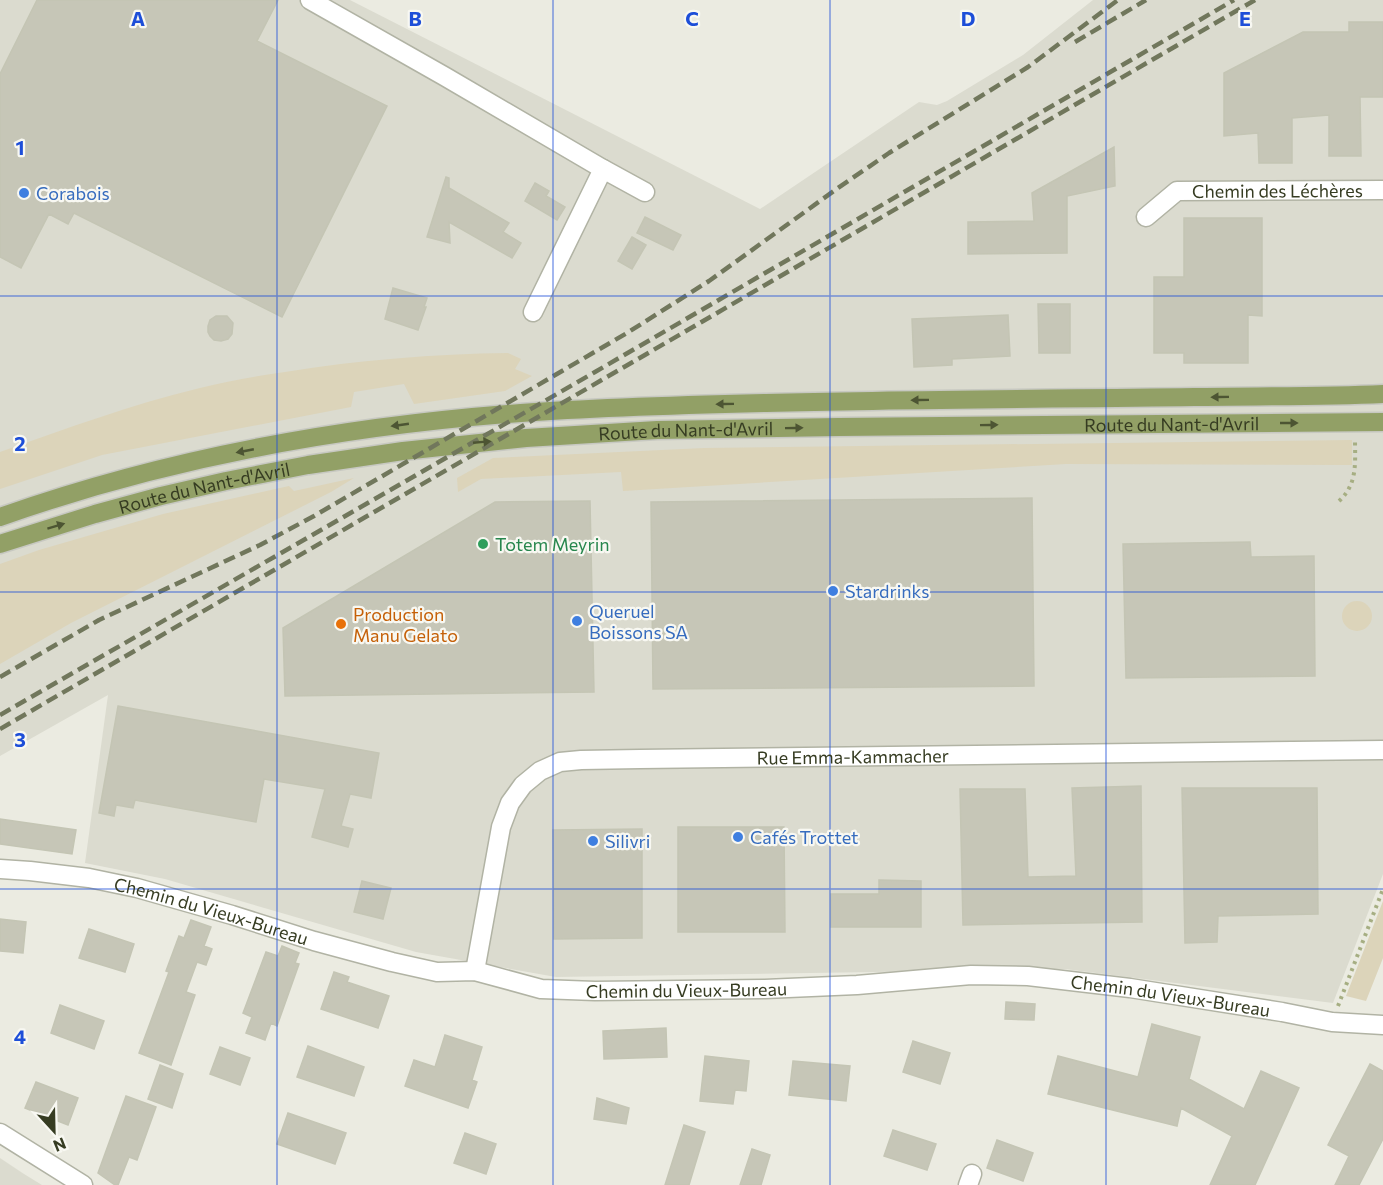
<svg xmlns="http://www.w3.org/2000/svg" width="1383" height="1185" font-family="Commissioner,sans-serif">
	<rect width="100%" height="100%" fill="#ebebe1"/>
	<path fill="#dbdbcf" d="M0 0H350L760 209 919 102 937 105 947 101 1023 55 1093 0H1383V874L1333 1003 1065 969 556 977 416 952 165 879 85 863 108 695 0 756Z
		M0 1158 24 1174 42 1185H0Z"/>
	<path fill="#dcd4ba" d="M508 353 521 359 515 369 532 376 505 391 414 404 404 384 354 392 351 407 102 455 0 489V452C66 429 132 404 200 388 228 381 257 376 285 372 359 360 433 354 508 353Z
		M1352 440V465L1066 464 623 491 621 472 481 479 458 492 457 478 493 458 704 448Z
		M354 478 331 492 71 623 0 664V564L39 550 163 514 289 486 294 491Z
		M1342 616a15 15 0 1 1 30 0a15 15 0 1 1-30 0Z
		M1383 901V958L1366 1001 1346 996Z"/>
	<path fill="#c6c6b7" stroke="#c4c5b4" stroke-width="1.5" d="M37 0H278L257 41 387 106 282 317 74 213 68 224 49 214 21 268 0 257V74Z
		M1349 22H1383V97H1360L1361 156H1329V115L1292 118V163H1259L1258 133 1224 136V73L1303 32H1349Z
		M1114 147 1115 186 1067 196V253L968 254V222L1034 221 1032 193Z
		M446 177 449 178V188L509 223 503 232 521 243 512 258 449 222 450 243 427 237Z
		M535 183 549 191 546 196 565 207 557 220 525 201Z
		M645 217 681 235 673 250 637 233Z
		M1184 218H1262V316L1248 315V363H1184V353H1154V277H1184Z
		M632 237 646 245 632 269 618 261Z
		M393 288 427 298 424 307H426L418 330 385 319Z
		M1038 304H1070V353H1039Z
		M1008 315 1010 356 952 359V365L914 367 912 319Z
		M216 316H227L233 323 232 334 228 339 221 341 214 340 210 336 208 332V326L210 320Z
		M1032 498 1034 686 653 689 651 502Z
		M590 501 594 692 285 696 283 628 495 502Z
		M1250 542 1251 557 1314 556 1315 676 1126 678 1123 544Z
		M118 706 379 753 371 798 350 794 341 826 353 829 348 847 312 837 325 789 264 779 256 822 135 800 133 808 116 805 114 816 99 813Z
		M1141 786 1142 922 963 925 960 789H1025L1028 877 1076 876 1072 788Z
		M1182 788H1317L1318 914 1218 916 1217 942 1185 943Z
		M0 819 76 830 72 854 0 844Z
		M678 827H784L785 932H678Z
		M642 829V938L554 939 553 830Z
		M879 880 921 881V927H831V894H879Z
		M362 881 391 888 383 919 354 912Z
		M0 919 26 922 23 953 0 951Z
		M191 920 211 927 204 946 212 949 206 965 197 962 186 992 195 995 171 1065 139 1053 169 972 166 971 179 936 184 938Z
		M89 929 134 944 125 972 79 958Z
		M282 946 299 953 295 963 299 964 277 1026 271 1023 265 1040 246 1033 252 1017 243 1013 266 952 278 956Z
		M334 972 349 977 347 982 389 996 378 1028 321 1009Z
		M1006 1002 1035 1004 1034 1020 1005 1019Z
		M60 1005 104 1021 94 1049 51 1033Z
		M1152 1024 1200 1037 1189 1079 1244 1109 1261 1071 1299 1088 1255 1185H1210L1232 1136 1181 1108 1177 1126 1048 1094 1058 1056 1138 1077Z
		M666 1028 667 1057 604 1059 603 1031Z
		M445 1035 482 1047 472 1080 477 1082 468 1108 405 1086 414 1060 435 1067Z
		M913 1041 950 1053 940 1084 903 1072Z
		M308 1046 364 1067 354 1096 297 1077Z
		M220 1047 250 1058 240 1085 210 1074Z
		M705 1056 749 1061 746 1091 735 1090 733 1104 700 1101Z
		M793 1061 850 1066 846 1101 789 1095Z
		M1370 1064 1383 1071V1139L1359 1185H1335L1349 1156 1328 1145Z
		M160 1065 183 1074 172 1108 148 1099Z
		M36 1082 78 1098 68 1125 25 1108Z
		M126 1096 156 1107 137 1160 129 1157 118 1185H115L98 1173Z
		M597 1098 629 1108 626 1124 594 1119Z
		M288 1113 346 1133 335 1164 277 1144Z
		M684 1125 705 1132 689 1185H665Z
		M893 1130 936 1144 927 1170 884 1156Z
		M465 1133 496 1144 486 1174 454 1163Z
		M997 1140 1033 1153 1023 1181 987 1168Z
		M752 1149 770 1155 761 1185H740Z"/>
	<g fill="none" stroke-linecap="round" stroke-linejoin="round">
		<g stroke="#b1b3a4" stroke-width="21">
			<g id="minor">
				<path d="M310 0 444 76 603 169 645 192"/>
				<path id="s1" d="M1146 217 1177 191 1383 190"/>
				<path d="M533 312 603 169"/>
				<path id="s2" d="M0 869 30 871 89 878 137 888 232 915 314 941 392 962 437 972 475 971 541 989 595 991 765 989 857 985 971 975 1028 976 1130 988 1282 1012 1332 1022 1383 1025"/>
				<path id="s3" d="M475 971 501 827 510 803 523 785 540 771 560 762 581 760 640 759 1383 750"/>
				<path d="M0 1133 83 1185"/>
				<path d="M968 1185 972 1174"/>
			</g>
		</g>
		<g stroke="#c7c8c1" stroke-width="21">
			<g id="major">
				<path d="M0 517C167 458 345 426 521 413 603 407 684 405 766 403 909 399 1051 399 1194 397 1257 396 1320 397 1383 394"/>
				<path id="s4" d="M0 544 95 514 161 496 226 481 308 465 403 451 526 438 657 430 839 427 1383 422"/>
			</g>
		</g>
		<path stroke="#a6ae82" stroke-width="4" stroke-dasharray="3 4.5" stroke-linecap="butt" d="M1339 501C1358 484 1355 462 1355 438
			M1338 1006 1383 889"/>
		<use href="#minor" stroke="#fff" stroke-width="18"/>
		<use href="#major" stroke="#92a066" stroke-width="18"/>
		<path stroke="#71775c" stroke-width="4.5" stroke-dasharray="12 6" stroke-linecap="butt" d="M1075 42 1146 0
			M0 677 99 620 260 545 314 516 627 333 709 281 838 188 889 153 1028 67 1118 0
			M0 715 595 372 1234 0
			M0 729 619 370 1255 0"/>
	</g>
	<defs><path id="oneway-solid" d="M-6-.8H1V-3.2L6.5 0L1 3.2V.8H-6Z" transform="scale(1.5)"/></defs>
	<g fill="#4d5533">
		<use href="#oneway-solid" transform="translate(1220 397) rotate(179)"/>
		<use href="#oneway-solid" transform="translate(920 400) rotate(179)"/>
		<use href="#oneway-solid" transform="translate(725 404) rotate(179)"/>
		<use href="#oneway-solid" transform="translate(1289 423)"/>
		<use href="#oneway-solid" transform="translate(400 425) rotate(172)"/>
		<use href="#oneway-solid" transform="translate(989 425) rotate(-1)"/>
		<use href="#oneway-solid" transform="translate(794 428) rotate(-1)"/>
		<use href="#oneway-solid" transform="translate(482 442) rotate(-5)"/>
		<use href="#oneway-solid" transform="translate(245 451) rotate(169)"/>
		<use href="#oneway-solid" transform="translate(56 526) rotate(-17)"/>
	</g>
	<path fill="none" stroke="#1d4ed8" stroke-width="1.5" stroke-opacity="0.55" d="M277 0V1185M553 0V1185M830 0V1185M1106 0V1185M0 296H1383M0 592H1383M0 889H1383"/>
	<g fill="#3f7fe0" stroke="#f8f8f2" stroke-width="2">
		<circle cx="24" cy="193" r="6"/>
		<circle cx="833" cy="591" r="6"/>
		<circle cx="577" cy="621" r="6"/>
		<circle cx="738" cy="837" r="6"/>
		<circle cx="593" cy="841" r="6"/>
	</g>
	<circle fill="#2e9e5b" stroke="#f8f8f2" stroke-width="2" cx="483" cy="544" r="6"/>
	<circle fill="#e8710a" stroke="#f8f8f2" stroke-width="2" cx="341" cy="624" r="6"/>
	<g text-anchor="middle" dominant-baseline="central" stroke-width="4.5" stroke-linejoin="round" paint-order="stroke">
		<g font-size="18" fill="#363c22" stroke="#f8f8f2">
			<text stroke="none"><textPath href="#s1" startOffset="141">Chemin des Léchères</textPath></text>
			<text stroke="none"><textPath href="#s4" startOffset="1184">Route du Nant-d'Avril</textPath></text>
			<text stroke="none"><textPath href="#s4" startOffset="698">Route du Nant-d'Avril</textPath></text>
			<text stroke="none"><textPath href="#s4" startOffset="212">Route du Nant-d'Avril</textPath></text>
			<text stroke="none"><textPath href="#s3" startOffset="531">Rue Emma-Kammacher</textPath></text>
			<text stroke="none"><textPath href="#s2" startOffset="216">Chemin du Vieux-Bureau</textPath></text>
			<text stroke="none"><textPath href="#s2" startOffset="702">Chemin du Vieux-Bureau</textPath></text>
			<text stroke="none"><textPath href="#s2" startOffset="1188">Chemin du Vieux-Bureau</textPath></text>
		</g>
		<g font-size="18" fill="#366cbe" stroke="#f8f8f2" text-anchor="start">
			<text x="36" y="193">Corabois</text>
			<text x="845" y="591">Stardrinks</text>
			<text x="589" y="611">Queruel<tspan x="589" dy="21">Boissons SA</tspan></text>
			<text x="750" y="837">Cafés Trottet</text>
			<text x="605" y="841">Silivri</text>
		</g>
		<g font-size="18" fill="#27864d" stroke="#f8f8f2" text-anchor="start">
			<text x="495" y="544">Totem Meyrin</text>
		</g>
		<g font-size="18" fill="#c56008" stroke="#f8f8f2" text-anchor="start">
			<text x="353" y="614">Production<tspan x="353" dy="21">Manu Gelato</tspan></text>
		</g>
	</g>
	<g font-size="20" text-anchor="middle" font-weight="bold" fill="#1d4ed8" stroke="#f8f8f2" stroke-width="4.5" stroke-linejoin="round" paint-order="stroke">
		<text x="138" y="26">A</text>
		<text x="415" y="26">B</text>
		<text x="692" y="26">C</text>
		<text x="968" y="26">D</text>
		<text x="1245" y="26">E</text>
		<text x="20" y="155">1</text>
		<text x="20" y="451">2</text>
		<text x="20" y="747">3</text>
		<text x="20" y="1044">4</text>
	</g>
	<g transform="translate(54 1131) rotate(158)" stroke="#f8f8f2" stroke-width="4.5" paint-order="stroke">
	<path d="M0-4.5L10 22L0 15L-10 22Z" fill="#363c22"/>
	<text y="-9" font-size="16" font-weight="bold" text-anchor="middle" fill="#363c22">N</text>
	</g>
</svg>
